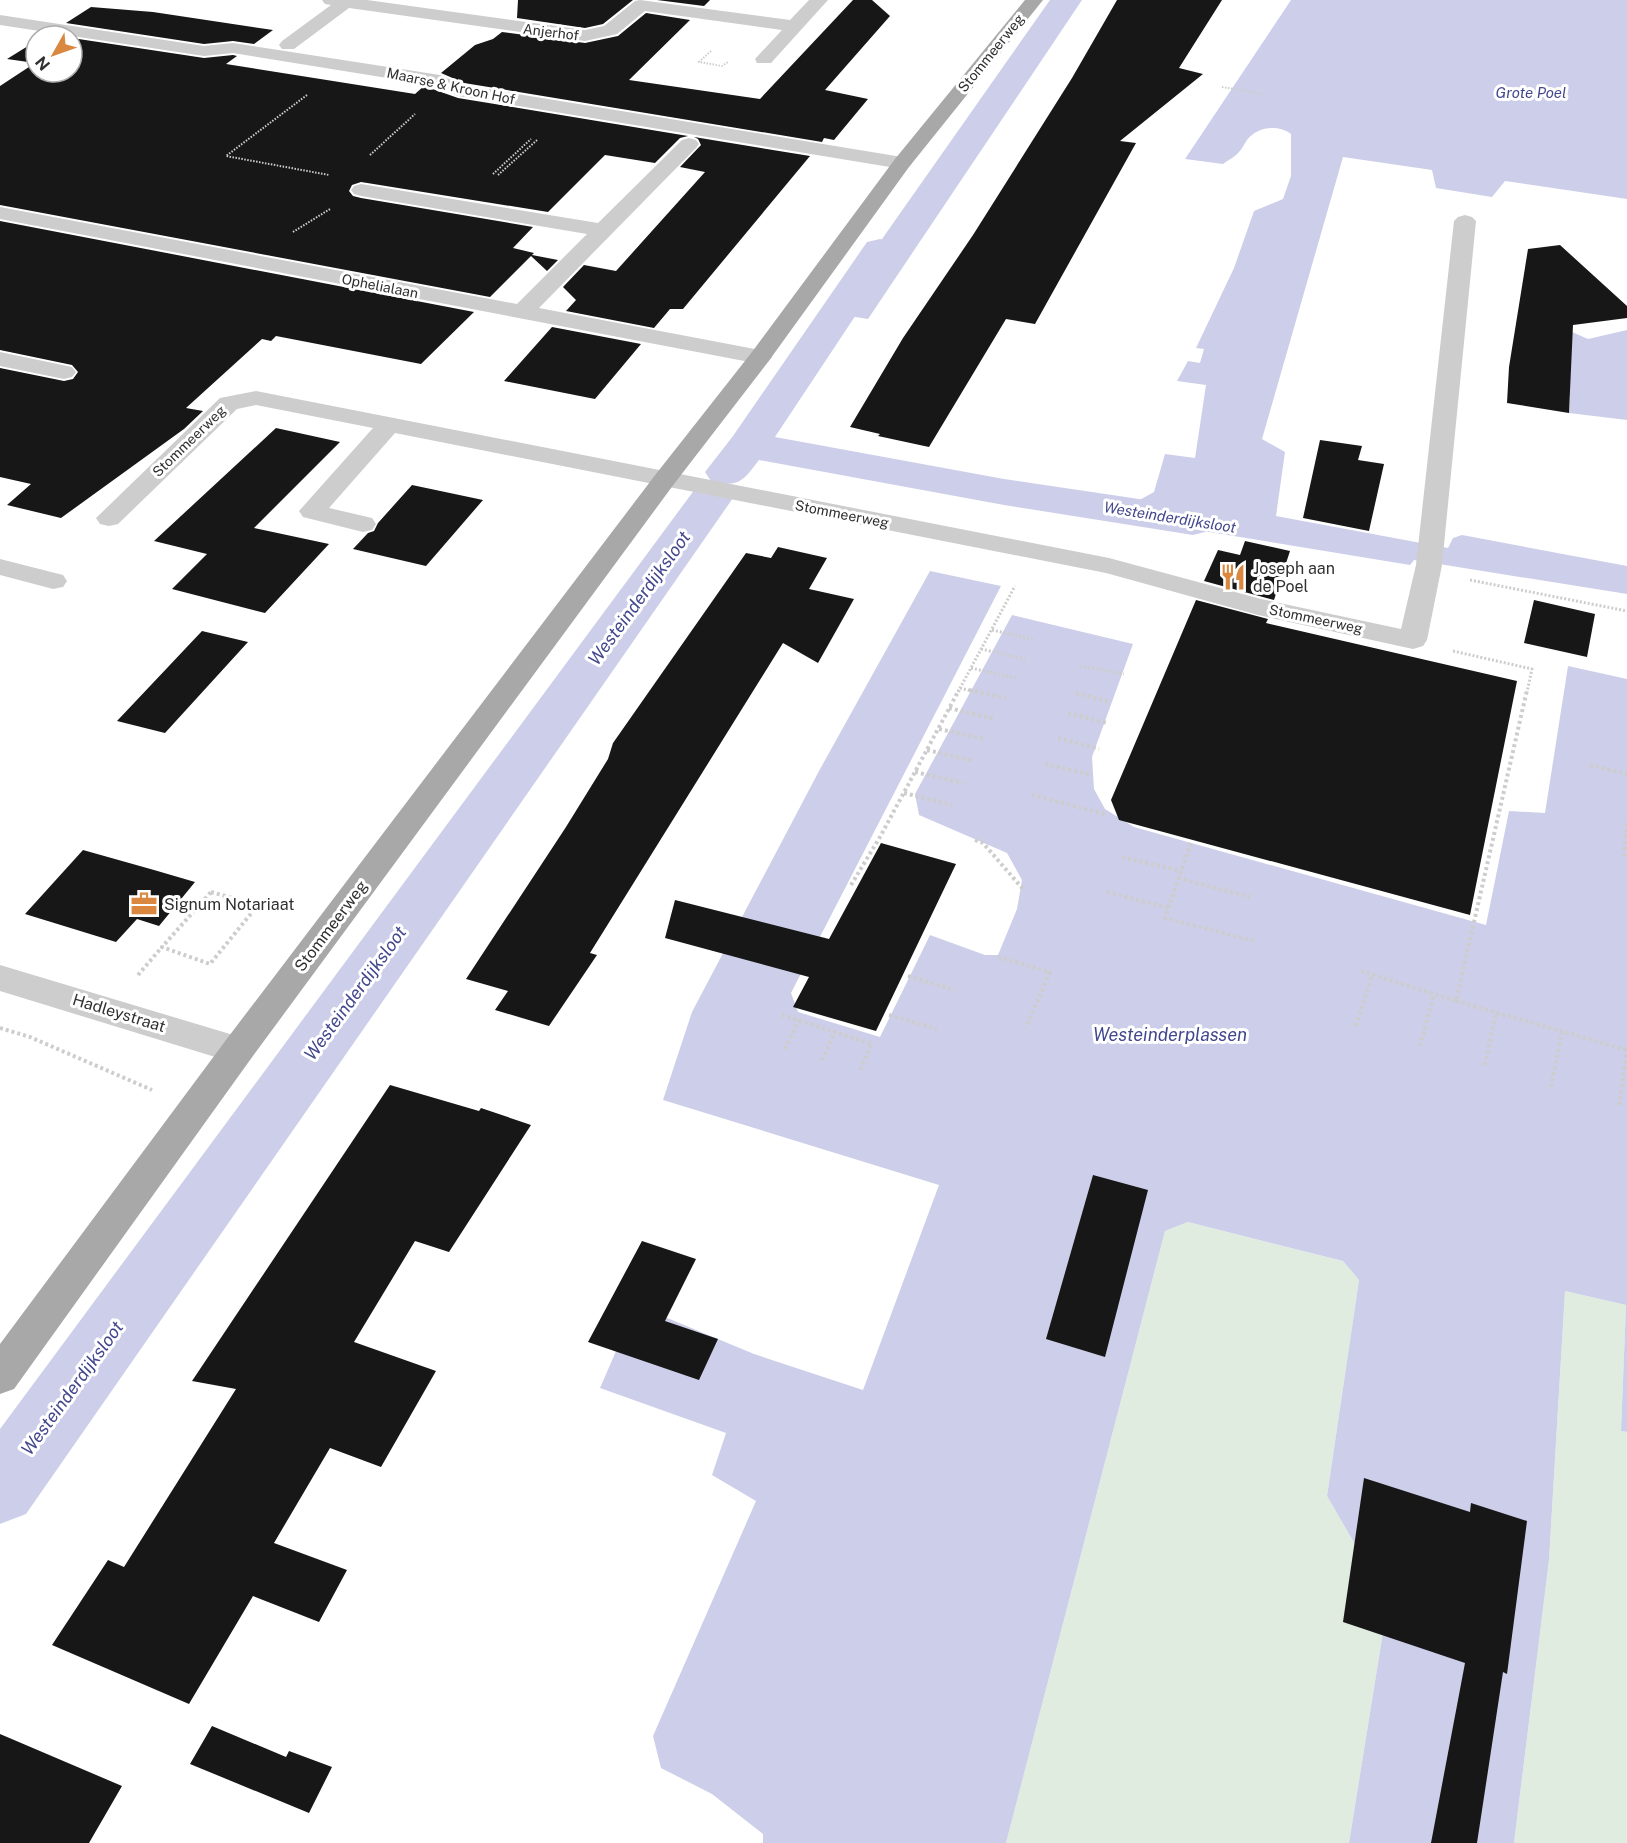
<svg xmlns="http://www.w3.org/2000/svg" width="1627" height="1843" font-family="'Public Sans',sans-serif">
	<rect width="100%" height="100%" fill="#fff"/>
	<path fill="#dfecdf" d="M1188 1222 1343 1261 1359 1280 1327 1496 1388 1601 1349 1843H1006L1165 1231Z
		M1565 1291 1626 1305 1621 1431 1627 1432V1843H1514L1549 1560Z"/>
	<path fill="#cdcfea" d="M1050 0H1082L868 319 830 313Z
		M1291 0H1627V199L1505 181 1492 197 1436 188 1432 170 1343 157 1262 439 1285 452 1276 516 1448 548 1453 538 1462 535 1627 566V594L1414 560 1410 565 1099 514 1134 503 1154 492 1165 454 1195 458 1206 385 1177 381 1188 361 1200 363 1204 349 1196 348 1234 268 1254 211 1283 199 1291 176V134C1278 124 1257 127 1247 140 1244 144 1242 149 1239 152 1235 157 1228 160 1223 164L1185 159Z
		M1627 330V420L1569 413 1570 394 1566 360 1572 332 1588 339Z
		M930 571 1001 586 791 993 798 1012 880 1037 930 935 985 955H998L1017 909 1022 880 1007 853 919 815 915 794 1012 615 1133 644 1092 757 1094 789 1105 809 1134 827 1486 925 1509 811 1545 813 1568 666 1627 679V1432L1621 1431 1626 1305 1565 1291 1549 1560 1514 1843H1349L1388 1601 1327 1496 1359 1280 1343 1261 1188 1222 1165 1231 1006 1843H763V1834L712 1794 661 1768 653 1736 756 1501 712 1475 726 1433 600 1388 636 1305 754 1354 863 1390 939 1185 663 1100 692 1012 819 771Z"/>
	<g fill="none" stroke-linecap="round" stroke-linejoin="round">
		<path fill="#cdcfea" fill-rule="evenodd" d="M880 239 893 242 899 250 775 437 1004 479 1193 507 1209 511 1216 521 1209 531 1193 535 1004 505 759 460C743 481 739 488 711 481L705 472 733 436 867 242Z
			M711 485 727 489 733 498 26 1514 0 1524V1429L695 489Z"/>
	</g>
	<path fill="#171717" d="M518 0H633L603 24 585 28 517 18Z
		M657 0H710L704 6Z
		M853 0H872L890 16 825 90 868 99 834 140 824 138 822 142 464 83 441 73 475 45 493 39 502 32 585 43 618 36 646 13 690 20 629 80 760 99Z
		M1117 0H1222L1179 68 1203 74 1120 141 1136 143 1035 324 1006 319 929 447 878 436 880 434 850 427 903 338 973 235 1072 78Z
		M91 7 153 12 273 30 254 44 233 41 204 44 66 23Z
		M72 38 204 58 233 55 237 56 226 64 415 94 424 86 458 98 688 136 680 138 655 163 605 155 548 212 361 182 352 185 349 191 353 196 361 198 533 227 513 248 534 253 532 255 558 260 547 271 531 256 490 297 0 205V86L35 63 7 59 36 41V72H72Z
		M694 137 810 156 683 309H670L654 328 566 311 576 300 563 287 584 265 616 271 705 172 680 167 701 145 698 139Z
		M0 221 474 312 421 364 276 336 271 341 262 339 186 408 203 411 184 429 61 518 7 505 31 484 0 477V368L64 381 73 379 78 372 72 365 0 350Z
		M1560 245 1627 306V318L1573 325 1569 413 1507 403 1509 367 1528 249Z
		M552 327 641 344 595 399 504 381Z
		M276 428 340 442 254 528 329 544 265 613 172 589 207 554 154 541Z
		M1320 440 1362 446 1358 460 1384 464 1369 531 1303 518Z
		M412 485 483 500 426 566 353 549 368 533 374 531 378 523Z
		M1245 541 1290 551 1274 600 1204 581 1218 550 1240 555Z
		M778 547 827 558 809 589 854 599 818 663 783 643 590 953 597 955 549 1026 495 1010 508 991 466 979 566 827 608 759 613 743 746 553 771 558Z
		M1196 600 1268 619 1266 623 1517 681 1470 915 1119 820 1111 800Z
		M1534 600 1595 614 1587 657 1524 643Z
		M202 631 248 642 165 733 117 721Z
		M881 843 956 864 876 1031 793 1007 809 977 665 938 675 900 829 939Z
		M83 850 154 870 195 882 159 926 137 919 116 942 25 914Z
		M390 1085 479 1111 481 1108 531 1125 449 1252 415 1241 354 1342 436 1371 381 1467 330 1448 274 1543 347 1570 319 1622 253 1596 189 1704 52 1645 108 1560 124 1567 236 1389 192 1381Z
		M1093 1175 1148 1190 1105 1357 1046 1339Z
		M642 1241 696 1259 665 1321 718 1339 699 1380 588 1342Z
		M1364 1478 1470 1512 1471 1503 1527 1521 1507 1674 1503 1672 1477 1843H1431L1465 1663 1343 1622Z
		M212 1726 286 1757 289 1751 332 1767 309 1813 190 1764Z
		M0 1734 122 1786 89 1843H0Z"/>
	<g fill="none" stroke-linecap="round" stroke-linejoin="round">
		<path stroke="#cdcdcd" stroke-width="2" stroke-dasharray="1.5 1.5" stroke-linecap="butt" d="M711 51 699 62 722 66 728 62
			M1222 87 1263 94
			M307 95 226 156 329 175
			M370 155 415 114
			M493 174 531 139
			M498 175 537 140
			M293 232 330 209"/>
		<path stroke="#cdcdcd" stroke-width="3" stroke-dasharray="2 2" stroke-linecap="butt" d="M1470 580 1627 611
			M992 630 1035 640
			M981 649 1025 659
			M1453 651 1532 669 1527 692
			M1080 666 1124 674
			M971 668 1016 678
			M960 688 976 692
			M958 692 1015 586"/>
		<path stroke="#cdcdcd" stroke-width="4" stroke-dasharray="3 3" stroke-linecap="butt" d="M969 690 1006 698
			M1076 693 1111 702
			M949 708 995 719
			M1068 713 1107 723
			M939 729 985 739
			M1058 738 1099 749
			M927 750 974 761
			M1045 764 1092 775
			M1590 765 1627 774
			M915 772 963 783
			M904 793 952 805
			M1032 795 1105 814
			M975 840 983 843 1023 889
			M1191 843 1165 918 1254 941
			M1624 856 1627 823
			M1122 857 1181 871
			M1178 878 1250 897
			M851 885 880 837 959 690
			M211 892 258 905 210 964 162 947Z
			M1107 892 1169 908
			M998 957 1050 972 1026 1028
			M1361 971 1456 1001 1527 690
			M138 975 162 947
			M908 976 955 990
			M1456 1001 1627 1050
			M782 1015 872 1044 859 1072
			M889 1015 937 1029
			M1356 1026 1372 975
			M0 1028 30 1037 152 1090
			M1420 1046 1434 994
			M785 1049 799 1020
			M822 1060 835 1031
			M1485 1065 1496 1012
			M1551 1087 1562 1032
			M1619 1105 1627 1050"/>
		<path fill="#cdcdcd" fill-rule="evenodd" d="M322 0H367L585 30 604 26 635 1 640 0 790 20 809 0H828L771 63H757L755 59 782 30 645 11 617 34 585 41 349 8 294 49H282L279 45 282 41 331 5 325 4Z
			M0 15 204 46 233 43 440 75 463 85 902 157 909 159 912 163 909 167 902 169 458 96 435 86 412 82 233 53 204 56 0 25Z
			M689 138 696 140 699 144 696 148 539 308 760 350 768 352 772 357 768 362 760 364 0 219V207L517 304 587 234 361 196 354 194 351 190 354 186 361 184 598 223 682 140Z
			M1465 215 1472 217 1476 221 1442 565 1427 640 1423 646 1413 649 1258 615 1106 573 395 433 329 508 372 518 376 524 372 530 363 532 303 517 299 511 373 428 256 405 237 409 118 524 109 526 100 524 96 518 220 398 256 391 1109 558 1261 599 1401 629 1416 565 1454 221 1458 217Z
			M0 352 72 367 76 372 72 377 64 379 0 366Z
			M0 559 63 575 67 581 63 587 53 589 0 575Z
			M0 965 250 1040 256 1050 250 1060 238 1064 0 991Z"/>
		<path fill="#a8a8a8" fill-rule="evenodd" d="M1025 0H1043L909 167 768 362 674 484 250 1060 14 1389 0 1394V1344L226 1040 656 474 752 352 895 159Z"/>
	</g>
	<defs>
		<g id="restaurant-bare" transform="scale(2.07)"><path d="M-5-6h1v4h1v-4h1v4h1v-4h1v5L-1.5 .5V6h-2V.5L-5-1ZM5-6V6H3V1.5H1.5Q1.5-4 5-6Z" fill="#da873f" stroke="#fff" stroke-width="2.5" paint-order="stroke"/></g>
		<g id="office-bare" transform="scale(2.07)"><path d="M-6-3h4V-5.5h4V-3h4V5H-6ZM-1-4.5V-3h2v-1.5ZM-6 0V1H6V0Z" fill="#da873f" stroke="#fff" stroke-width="2.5" paint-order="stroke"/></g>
	</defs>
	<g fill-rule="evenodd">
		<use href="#restaurant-bare" x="1233" y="577"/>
		<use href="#office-bare" x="144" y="904"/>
	</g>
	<g text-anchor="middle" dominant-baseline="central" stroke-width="6" stroke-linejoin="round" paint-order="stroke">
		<g font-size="14" fill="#303030" stroke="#fff">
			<text transform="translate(551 32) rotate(7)">Anjerhof</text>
			<text transform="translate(991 53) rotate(-51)">Stommeerweg</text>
			<text transform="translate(451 86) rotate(12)">Maarse &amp; Kroon Hof</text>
			<text transform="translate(380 286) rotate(11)">Ophelialaan</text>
			<text transform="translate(189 441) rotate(-44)">Stommeerweg</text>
			<text transform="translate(842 514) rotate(11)">Stommeerweg</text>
			<text transform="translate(1316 619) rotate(12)">Stommeerweg</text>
		</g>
		<g font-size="15" font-style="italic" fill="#43488e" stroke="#fff">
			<text x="1531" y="92">Grote Poel</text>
			<text transform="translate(1170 517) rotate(9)">Westeinderdijksloot</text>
		</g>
		<g font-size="16" fill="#303030" stroke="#fff" text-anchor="start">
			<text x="1253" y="568">Joseph aan<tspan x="1253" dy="18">de Poel</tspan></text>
			<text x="164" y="904">Signum Notariaat</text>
		</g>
		<g font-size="16" fill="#303030" stroke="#fff">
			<text transform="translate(331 926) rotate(-53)">Stommeerweg</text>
			<text transform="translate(119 1013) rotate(17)">Hadleystraat</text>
		</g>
		<g font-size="18" font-style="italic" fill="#43488e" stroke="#fff">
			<text transform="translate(639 598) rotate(-54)">Westeinderdijksloot</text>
			<text transform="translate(355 993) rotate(-54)">Westeinderdijksloot</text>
			<text x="1170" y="1034">Westeinderplassen</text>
			<text transform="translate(72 1388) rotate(-54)">Westeinderdijksloot</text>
		</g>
	</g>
	<g transform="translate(54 54) rotate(230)"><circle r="28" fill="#ffffff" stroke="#acacac" stroke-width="1.5"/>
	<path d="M0-4.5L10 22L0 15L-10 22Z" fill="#da873f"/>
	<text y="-9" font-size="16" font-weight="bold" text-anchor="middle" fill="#303030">N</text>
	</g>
</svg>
